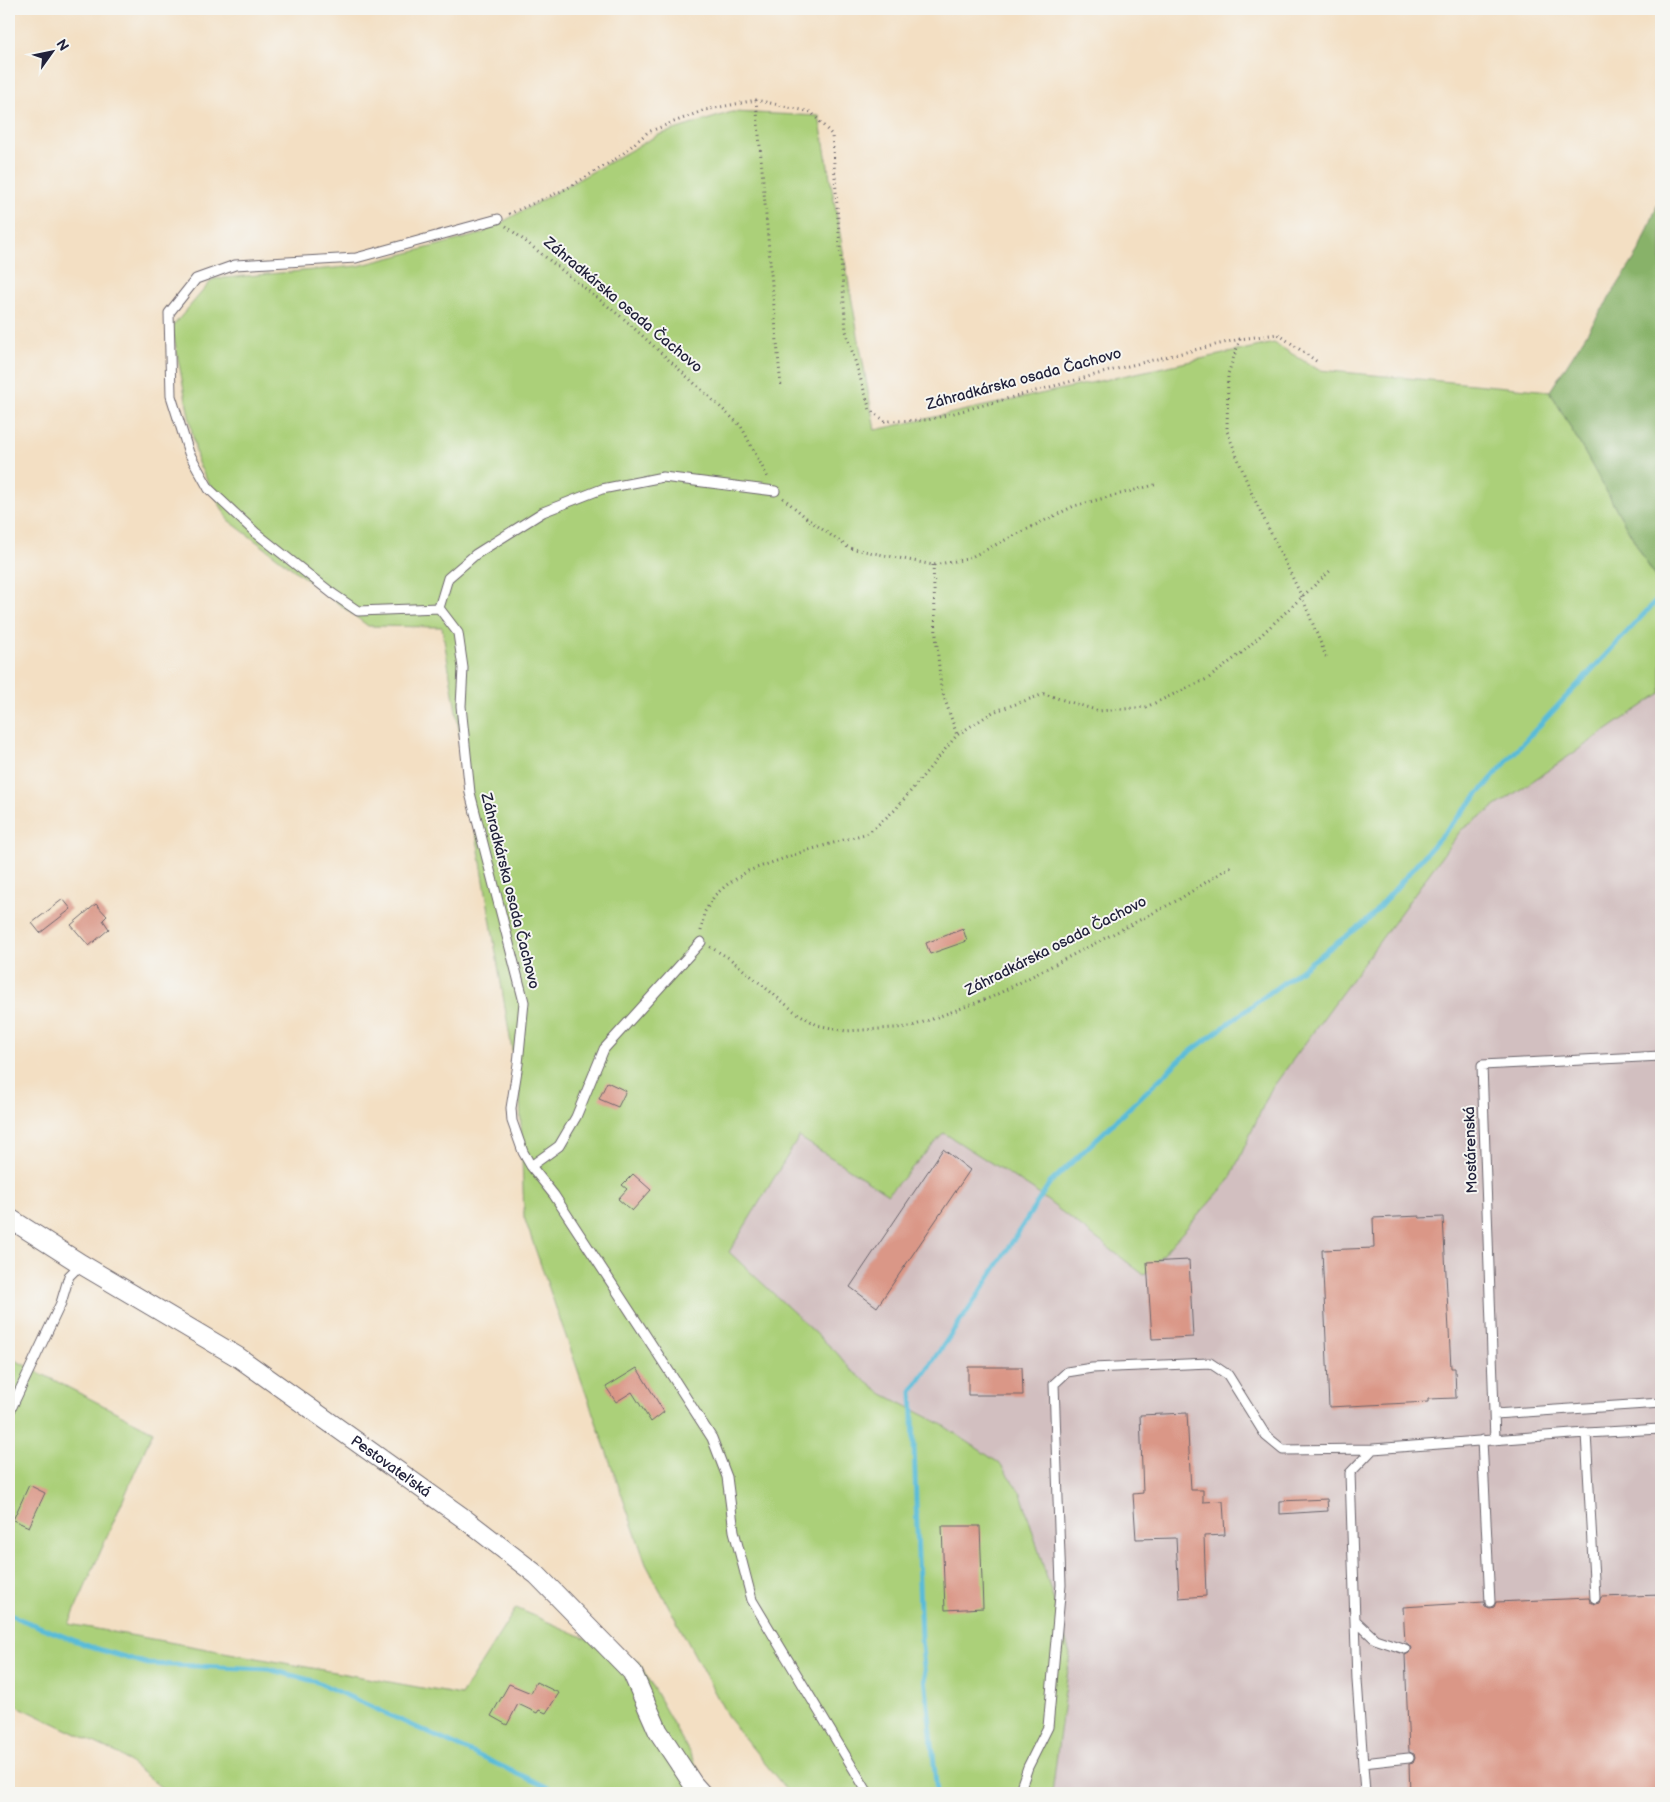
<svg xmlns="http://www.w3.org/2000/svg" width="1670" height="1802" font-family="'Balsamiq Sans',sans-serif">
	<rect width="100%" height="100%" fill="#f6f6f2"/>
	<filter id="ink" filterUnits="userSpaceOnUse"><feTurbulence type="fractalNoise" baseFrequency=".02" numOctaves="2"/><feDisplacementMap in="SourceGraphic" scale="10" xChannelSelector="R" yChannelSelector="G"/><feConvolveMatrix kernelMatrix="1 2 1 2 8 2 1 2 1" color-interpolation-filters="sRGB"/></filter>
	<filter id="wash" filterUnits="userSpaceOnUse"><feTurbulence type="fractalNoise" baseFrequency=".0096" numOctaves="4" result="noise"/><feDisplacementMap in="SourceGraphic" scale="20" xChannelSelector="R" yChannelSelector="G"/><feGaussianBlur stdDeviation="1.12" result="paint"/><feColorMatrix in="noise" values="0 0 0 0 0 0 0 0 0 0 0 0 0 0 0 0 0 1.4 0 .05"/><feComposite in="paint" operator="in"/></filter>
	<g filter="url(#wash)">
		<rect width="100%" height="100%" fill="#f3dfc3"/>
		<path fill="#d2bfc0" d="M1661 693V1793H1052L1054 1768 1021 1493 999 1463 941 1424 883 1394 851 1370 837 1353 729 1252 799 1137 888 1194 944 1133 1032 1189 1229 1181 1270 1091 1461 830Z"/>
		<path fill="#abd079" stroke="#66795a" d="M732 112 819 116 875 430 1274 343 1319 370 1550 391 1661 588V693L1461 830 1270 1091 1229 1181 1144 1275 1032 1189 944 1133 888 1194 799 1137 729 1252 837 1353 851 1370 883 1394 941 1424 999 1463 1021 1493 1070 1654 1052 1793H789L729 1719 646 1564 524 1217 520 1098 442 627 368 626 228 520 198 463 172 327 213 279 358 266 481 234 658 135Z
			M9 1357 153 1431 69 1624 461 1695 516 1608 638 1661 712 1793H168L119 1754 9 1702Z"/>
		<path fill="#88b269" stroke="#556a52" d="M1661 195V588L1550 391 1640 250Z"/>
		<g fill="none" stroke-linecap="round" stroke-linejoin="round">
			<path stroke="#59bbd8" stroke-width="5" d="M9 1612 17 1618 91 1647 148 1664 268 1669 317 1682 560 1793
				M937 1793 921 1638 912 1391 979 1294 1049 1184 1183 1057 1368 920 1522 744 1661 596"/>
		</g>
		<g id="blocks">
			<path fill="#da9787" d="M63 899 71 909 40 933 32 923Z
				M96 904 107 916 103 920 109 929 89 946 71 925Z
				M963 929 967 941 930 954 926 943Z
				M607 1082 626 1091 618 1107 599 1099Z
				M943 1149 970 1170 877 1307 850 1287Z
				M633 1174 651 1190 632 1211 618 1199 627 1189 622 1185Z
				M1420 1216 1419 1218 1443 1217 1451 1368H1455L1456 1398 1428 1399V1402L1329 1407 1322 1250 1374 1248 1373 1218Z
				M1189 1260 1193 1337 1152 1339 1147 1262Z
				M968 1367H1022L1023 1395H968Z
				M637 1368 664 1412 651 1422 632 1392 616 1402 606 1387Z
				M1187 1413 1191 1490H1203V1502L1223 1501 1225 1535 1204 1536 1206 1596 1179 1598 1176 1538 1136 1539 1133 1494 1143 1493 1140 1415Z
				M29 1485 45 1493 29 1527 13 1520Z
				M1327 1499 1328 1511 1280 1514V1501Z
				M942 1526H980L983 1608 945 1610Z
				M1661 1595V1793H1410L1409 1764 1413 1763 1415 1758 1414 1754 1409 1752 1405 1655 1409 1653 1411 1648 1409 1645 1405 1642 1403 1607 1484 1602 1485 1606 1490 1608 1494 1607 1496 1602 1589 1598 1590 1602 1595 1604 1599 1603 1601 1597Z
				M536 1682 559 1693 546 1713 539 1710 537 1713 518 1704 507 1725 491 1716 509 1684 531 1693Z"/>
		</g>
	</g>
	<g filter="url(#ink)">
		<use href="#blocks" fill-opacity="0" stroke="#6b646b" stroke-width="1"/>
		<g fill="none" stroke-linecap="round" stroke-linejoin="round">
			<g stroke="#6b646b" stroke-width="11">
				<path id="service" d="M498 219 356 258 235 265 196 279 169 313 171 396 189 453 209 489 256 533 333 594 358 611 439 608 458 633 463 668 461 706 470 793 524 1002 518 1064 511 1108 512 1121 523 1152 531 1166 554 1195 654 1348 712 1438 727 1477 734 1531 752 1600 868 1793
					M439 608 448 578 476 554 543 512 602 489 663 477 775 491
					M531 1166 559 1146 576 1117 604 1049 701 942
					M9 1413 61 1303 69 1276 81 1264
					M1495 1414 1661 1403
					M1586 1433 1595 1598
					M1482 1440 1490 1602
					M1495 1440 1482 1065 1661 1056
					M1355 1620 1375 1639 1405 1649
					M1363 1763 1409 1758
					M1019 1793 1028 1767 1048 1727 1061 1585 1054 1384 1067 1372 1092 1368 1210 1363 1228 1375 1266 1436 1283 1450 1373 1449
					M1365 1793 1357 1680 1350 1473 1373 1449 1586 1433 1661 1429"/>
			</g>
			<g stroke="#6b646b" stroke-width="21">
				<g id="minor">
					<path id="s1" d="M9 1218 81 1264 238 1357 462 1517 537 1575 632 1672 658 1731 693 1784 701 1793"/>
				</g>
			</g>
			<path stroke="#6b646b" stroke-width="3" stroke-dasharray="1 4" stroke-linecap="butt" d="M756 100 781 388
				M509 214 566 189 619 157 648 132 705 110 756 100 811 112 832 135 846 331 870 410 885 421 928 420 1128 366 1240 339 1278 334 1319 363
				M506 226 624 319 741 426 768 478
				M1240 339 1228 374 1227 431 1251 492 1302 597 1327 659
				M783 498 809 520 849 548 933 565 967 559 1074 506 1158 484
				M933 565 936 635 941 688 957 735
				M701 931 704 913 715 895 728 884 748 871 802 852 868 833 895 810 957 735 993 712 1044 694 1099 711 1146 707 1209 678 1244 651 1332 569
				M710 947 729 958 794 1011 817 1025 846 1031 910 1027 992 997 1178 900 1233 865"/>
			<use href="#service" stroke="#fff" stroke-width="9"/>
			<use href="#minor" stroke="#fff" stroke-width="19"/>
		</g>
	</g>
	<g text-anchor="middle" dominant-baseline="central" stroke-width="4" stroke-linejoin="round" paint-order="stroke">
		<g font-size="15" fill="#22223b" stroke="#f6f6f2">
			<text transform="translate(623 305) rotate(40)">Záhradkárska osada Čachovo</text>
			<text transform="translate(1024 379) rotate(-15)">Záhradkárska osada Čachovo</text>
			<text transform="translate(510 891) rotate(76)">Záhradkárska osada Čachovo</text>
			<text transform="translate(1056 946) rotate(-27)">Záhradkárska osada Čachovo</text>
			<text transform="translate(1471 1150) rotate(-92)">Mostárenská</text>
			<text stroke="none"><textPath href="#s1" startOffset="456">Pestovateľská</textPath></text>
		</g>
	</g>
	<rect width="1670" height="1802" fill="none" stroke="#f6f6f2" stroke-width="30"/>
	<g transform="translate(52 52) rotate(57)" stroke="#f6f6f2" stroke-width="4" paint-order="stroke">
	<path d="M0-4L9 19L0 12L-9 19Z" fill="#22223b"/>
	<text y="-8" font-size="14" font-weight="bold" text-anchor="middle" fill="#22223b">N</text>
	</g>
</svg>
